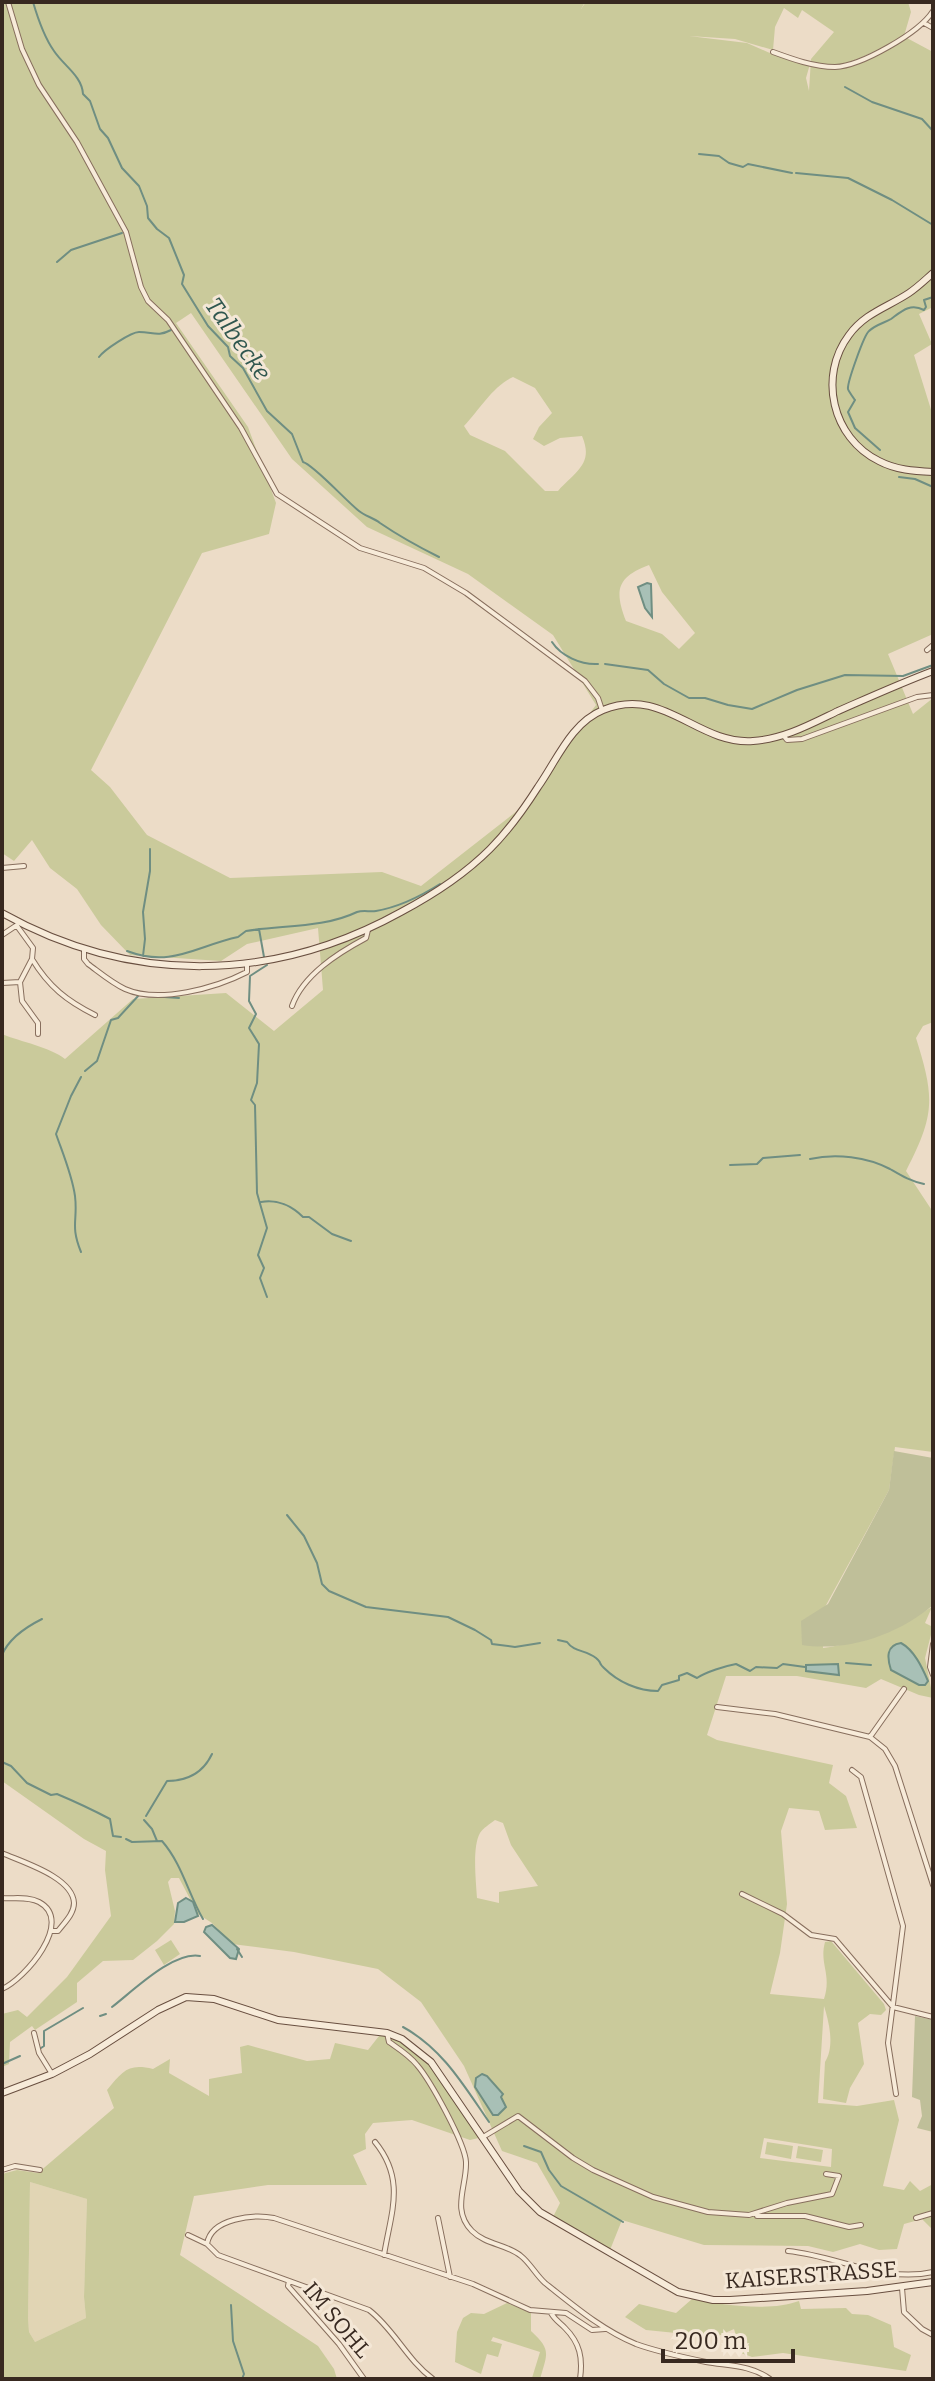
<svg xmlns="http://www.w3.org/2000/svg" width="935" height="2381" font-family="Bitter,serif">
	<rect width="100%" height="100%" fill="#ecdcc7"/>
	<path fill="#e1d5b4" d="M30 2182 87 2199 84 2297 86 2318 35 2342 29 2332 28 2318Z"/>
	<path fill="#caca9b" fill-rule="evenodd" d="M2 2H585L581 9 586 2H908L911 12 904 36 866 56 840 65 841 67 905 37 933 52V307L919 314 932 344 914 355 933 416V634L888 654 913 714 933 698V1022L923 1026 916 1038C935 1098 935 1115 906 1171L933 1212V1452L895 1447 889 1490 825 1607 823 1648C862 1643 897 1627 932 1607L925 1623 933 1627 925 1658 933 1698 919 1695 881 1679 866 1688 797 1676H726L707 1735 717 1740 833 1765 829 1783 846 1796 857 1828 825 1830 819 1811 789 1808 781 1831 787 1904 780 1953 770 1994 824 1999C832 1974 819 1964 825 1942L831 1941 884 2004 886 2010 881 2015 870 2014 858 2023 864 2064 850 2088 846 2103 823 2099 825 2062C835 2046 829 2022 824 2006L818 2103 857 2106 894 2100 899 2120 883 2186 904 2190 910 2181 920 2191 933 2184V2230L922 2219 904 2224 897 2249 879 2250 860 2244 833 2252 808 2246 704 2245 622 2220 608 2255 551 2221 560 2203 537 2163 502 2151 464 2066 421 2002 378 1969 294 1952 232 1944 212 1923 198 1914 179 1878H171L168 1882 175 1911 174 1924 157 1941 133 1960 103 1961 77 1983V2002L35 2030 32 2026 10 2042 9 2064 2 2067V2014L18 2010 27 2017 67 1977 111 1916 105 1870 106 1851 84 1839 2 1781V1034C21 1042 50 1047 65 1059L133 999 226 993 274 1031 323 990 318 928 247 944 221 961 130 955 101 925 77 889 50 868 32 840 14 861 2 853ZM784 8 798 18 802 10 834 32 811 59 809 91 806 78 810 64 772 54 747 43 689 36 735 39 773 50 775 27ZM191 313 292 459 367 527 468 574 553 635 596 705 517 811 421 886 382 872 230 878 147 835 110 787 91 770 202 553 269 534 276 503 248 427 176 323ZM513 377 535 388 552 413 539 427 533 439 544 446 560 438 582 436C594 464 576 471 558 491H545L505 451 470 435 464 426C480 409 493 386 513 377ZM649 565 662 592 695 633 679 649 662 634 626 621C614 590 617 577 649 565ZM495 1820 503 1823 511 1845 538 1886 499 1892V1903L477 1898C476 1881 472 1847 480 1833 483 1828 490 1824 495 1820ZM764 2138 832 2149 831 2167 760 2158Z
		M171 1940 180 1954 164 1965 155 1950Z
		M387 2033 421 2052 483 2137 470 2140 412 2120 373 2123 365 2134 366 2149 353 2155 367 2185H268L194 2196 180 2255 318 2346 334 2369 337 2379H2V2174L17 2170 38 2173 114 2108 107 2090C123 2071 128 2063 153 2069L170 2059 169 2073 209 2096V2079L242 2073 240 2047 248 2045 307 2061 330 2059 335 2043 368 2050 379 2036ZM30 2182 87 2199 84 2297 86 2318 35 2342 29 2332 28 2318Z
		M767 2142 793 2146 791 2159 765 2154Z
		M798 2146 823 2150 821 2162 796 2158Z
		M692 2299C723 2305 769 2312 799 2301L801 2309 846 2308 852 2314 868 2315 891 2325 894 2347 911 2355 906 2371 783 2353 752 2357 741 2353 734 2329 716 2337 646 2330 625 2317 639 2304 676 2313Z
		M507 2303 531 2312V2331C552 2350 547 2354 540 2379L532 2378 540 2352 493 2337 491 2341 502 2344 498 2357 487 2354 481 2374 455 2362 457 2332 463 2318 471 2313 484 2314Z"/>
	<path fill="#bfbf99" d="M894 1451 933 1458V1605C898 1635 847 1652 802 1645L801 1621 828 1604 889 1490Z
		M915 2016 933 2020V2132L917 2128 922 2116 920 2100 912 2097Z"/>
	<path fill="#a8c0b6" stroke="#6f8e82" stroke-width="2" d="M647 583 651 584 652 617 645 608 638 587Z
		M901 1643C914 1650 922 1667 928 1681L925 1685H919L891 1670C887 1658 886 1645 901 1643Z
		M838 1664 839 1675 806 1671V1665Z
		M186 1898 193 1902 198 1916 184 1922H175L178 1903Z
		M212 1925 239 1949 236 1959 230 1958 204 1932 206 1927Z
		M482 2074 487 2076 503 2094 501 2097 506 2107 498 2115H493L475 2087 476 2078Z"/>
	<g fill="none" stroke-linecap="round" stroke-linejoin="round">
		<path stroke="#6f8e82" stroke-width="2" d="M33 2C38 19 44 37 54 51 64 66 82 76 83 94L90 101 100 129 108 138 122 168 139 186 147 206 148 218 157 229 169 238 184 275 182 284 208 326 228 347 230 356 243 368 267 411 292 434 303 462C314 465 345 500 359 511 365 516 374 518 380 523 399 536 419 547 439 557
			M845 87 872 102 922 119 933 131
			M699 154 719 156 729 163 743 167 748 164 792 173
			M796 173 848 178 892 200 933 225
			M57 262 71 250 122 233
			M99 357C104 350 131 332 139 332 153 332 158 337 171 330
			M880 450 855 428 848 412 855 400C854 399 848 390 848 389 847 383 864 335 869 331 875 325 884 323 891 319 902 311 910 303 924 310L926 307 924 300 933 297
			M899 477 915 479 933 487
			M933 494V499
			M552 642C561 656 581 665 598 664
			M605 664 648 670 664 684 689 698H705L728 705 752 709 797 690 845 675 903 676 933 665
			M259 929 264 957
			M2 932 4 931
			M127 951C172 968 196 946 238 937L246 931C283 925 324 928 357 912 363 910 370 912 376 911 399 907 421 896 440 884
			M143 956 145 939 143 912 150 871V849
			M267 965 250 976 249 1001 256 1014 249 1028 259 1044 257 1083 251 1100 255 1105 257 1193 267 1228 258 1255 264 1268 260 1278 267 1297
			M150 996 179 998
			M85 1071 97 1061 111 1020 118 1018 139 995
			M810 1159C836 1153 867 1157 890 1169 902 1176 910 1181 924 1184
			M730 1165 757 1164 763 1158 800 1155
			M261 1202C277 1199 292 1206 303 1217H309L332 1234 351 1241
			M81 1252C70 1225 78 1221 75 1196 72 1175 63 1154 56 1134L71 1096 81 1077
			M287 1515 304 1536 317 1563 322 1584 329 1591 366 1607 448 1617 475 1630 491 1640 492 1644 515 1647 540 1643
			M558 1640 567 1642C574 1652 586 1650 596 1658 603 1664 597 1661 604 1668 618 1682 638 1691 658 1691L662 1685 679 1680V1676L687 1673 697 1678C706 1672 725 1666 736 1664L750 1671 756 1667 777 1668 783 1664 805 1667
			M2 1655C9 1638 26 1627 42 1619
			M846 1663 871 1665
			M2 1762 11 1766 27 1783 51 1795 57 1794C76 1802 93 1810 110 1819L113 1836 121 1837
			M146 1816 167 1781C188 1781 203 1773 212 1754
			M144 1820 152 1829 157 1841
			M126 1839 132 1842 162 1841C182 1864 188 1893 203 1919
			M237 1949 242 1957
			M112 2007C133 1991 173 1951 200 1956
			M100 2016 106 2014
			M403 2027C443 2049 464 2086 489 2122
			M41 2048 44 2046V2031L83 2008
			M2 2064 20 2056
			M524 2146 541 2152 549 2170 561 2186 623 2222
			M231 2305 233 2341 244 2374 242 2379"/>
		<g stroke="#876e5d" stroke-width="6">
			<path id="street" d="M8 2 22 49 39 85 77 142 126 232 141 287 148 301 168 320 241 428 277 494 360 548 424 568 466 593 585 681 598 698 602 710
				M924 23 933 28
				M773 52C792 59 814 67 835 67 861 66 919 33 933 11
				M927 650 933 645
				M783 735 787 740 802 739 917 697 933 695
				M2 868 24 866
				M2 935 17 925
				M84 948V959L88 964C99 972 112 983 125 989 159 1004 216 988 247 972V964
				M32 959C49 987 67 1001 95 1015
				M20 982 22 1001 38 1023V1034
				M2 983 20 982 32 959 33 948 17 926
				M292 1006C303 975 338 953 366 938L368 930
				M933 1644 930 1667 933 1675
				M717 1707 775 1714 870 1737 885 1749 895 1766 933 1885
				M870 1737 904 1689
				M852 1770 861 1777 903 1926 888 2043 896 2094
				M2 1853C22 1862 73 1877 74 1903 74 1914 64 1923 58 1931H51
				M742 1894 783 1914 811 1935 835 1939 893 2007 933 2017
				M2 1898C14 1899 28 1896 39 1902 75 1921 25 1979 2 1989
				M34 2033 39 2053 52 2074
				M387 2033 389 2042C399 2049 409 2055 417 2065 430 2080 465 2143 466 2162 467 2186 451 2210 472 2231 486 2245 507 2244 521 2256 530 2263 536 2275 545 2283 573 2305 602 2330 636 2344 658 2352 682 2357 706 2362 729 2366 751 2365 770 2379
				M483 2137 518 2116 573 2158 593 2170 653 2197 708 2212 749 2215 787 2203 832 2194 839 2176 826 2174
				M375 2142C406 2180 391 2212 384 2255
				M2 2170 15 2166 40 2170
				M757 2216H805L849 2227 861 2225
				M438 2218 450 2277
				M916 2218 933 2213
				M188 2235 207 2244 218 2255 369 2310C394 2329 407 2360 433 2379
				M207 2244C211 2218 254 2214 274 2218L473 2284 530 2310 566 2313 592 2330 605 2329
				M788 2251C838 2256 883 2283 933 2272
				M289 2281 288 2286 339 2344 364 2379
				M902 2288 904 2312 922 2329 933 2335
				M551 2313C555 2320 559 2322 565 2328 580 2343 583 2358 580 2379"/>
		</g>
		<g stroke="#694f40" stroke-width="8">
			<path id="secondary" d="M933 273C925 280 918 287 909 293 888 307 865 313 849 335 818 376 832 438 879 461 896 470 914 471 933 472
				M2 913C131 985 273 983 401 912 433 895 464 875 490 849 508 831 524 809 538 787 557 760 571 723 603 710 663 685 697 745 753 741 784 739 811 724 838 711 870 697 901 683 933 671
				M2 2093 52 2074 90 2054 158 2010 186 1997 214 1999 278 2020 387 2033 402 2039 431 2062 519 2191 540 2212 678 2292 713 2300H730L867 2291 933 2282"/>
		</g>
		<use href="#street" stroke="#f7ebd9" stroke-width="4"/>
		<use href="#secondary" stroke="#f7ebd9" stroke-width="6"/>
	</g>
	<g text-anchor="middle" dominant-baseline="central" stroke-width="6" stroke-linejoin="round" paint-order="stroke">
		<g font-size="22" fill="#382920" stroke="#f4e7d6">
			<text transform="translate(811 2275) rotate(-4)">KAISERSTRASSE</text>
			<text transform="translate(337 2320) rotate(50)">IM SOHL</text>
		</g>
		<g font-size="24" font-style="italic" fill="#30574f" stroke="#f4e7d6">
			<text transform="translate(238 339) rotate(55)">Talbecke</text>
		</g>
	</g>
	<rect width="935" height="2381" fill="none" stroke="#382920" stroke-width="8"/>
	<path d="M663 2349v12h130v-12" fill="none" stroke="#382920" stroke-width="4"/>
	<text x="675" y="2349" font-size="24" fill="#382920" stroke="#f4e7d6" stroke-width="6" paint-order="stroke">200 m</text>
</svg>
